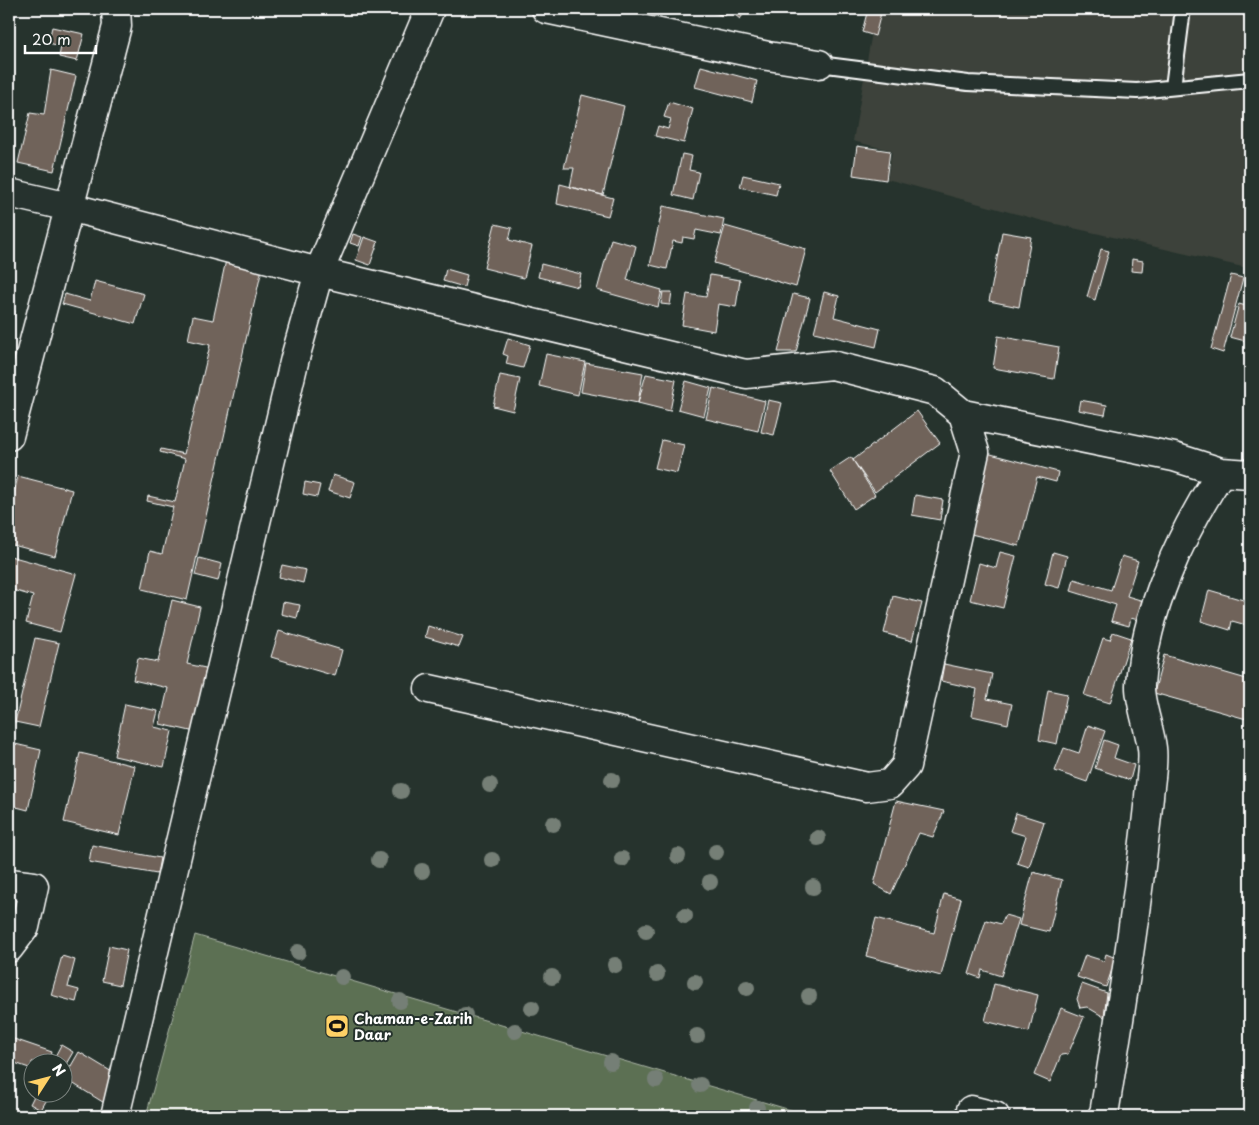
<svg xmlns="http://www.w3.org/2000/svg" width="1259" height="1125" font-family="'Playpen Sans',sans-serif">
	<rect width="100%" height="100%" fill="#26332d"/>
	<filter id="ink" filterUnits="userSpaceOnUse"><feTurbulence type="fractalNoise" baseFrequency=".02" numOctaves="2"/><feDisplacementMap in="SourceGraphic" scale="10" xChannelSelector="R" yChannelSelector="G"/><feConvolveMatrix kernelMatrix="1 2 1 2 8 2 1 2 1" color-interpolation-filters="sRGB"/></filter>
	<g filter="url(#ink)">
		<path fill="#3c423a" d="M876 9H1250V305L1240 303 1247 268 1043 221 887 179 892 151 853 141Z"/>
		<path fill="#5b6f52" stroke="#adb7a8" d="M195 935 811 1116H146Z"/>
		<path fill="#6f645a" stroke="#fff" d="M700 9H729L725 16Z
			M731 9H747L740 19 730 11Z
			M868 9H882L875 36 862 32Z
			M52 27 84 34 77 61 59 57 61 46 48 43Z
			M701 66 757 81 752 102 695 87Z
			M51 70 76 76 54 171 18 163 30 113 44 115Z
			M582 95 624 106 603 195 570 187 574 168H564Z
			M669 102 693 109 684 143 655 136 658 126 668 129 671 119 664 117Z
			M857 146 890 151 886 180 853 175Z
			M682 154 692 156 689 170 699 172 693 200 673 195Z
			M743 175 779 183 776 195 740 187Z
			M560 184 613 198 608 216 557 204Z
			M663 206 724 219 721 235 696 230 694 239 683 237 682 243 673 241 667 269 650 265Z
			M495 224 512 228 509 240 532 246 524 278 484 268Z
			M725 226 806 249 796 287 714 263Z
			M1002 232 1031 237 1019 307 989 301Z
			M353 234 362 237 359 246 350 243Z
			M364 237 378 242 370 265 356 260Z
			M611 239 636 246 627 280 662 290 658 307 597 290Z
			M1101 249 1109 251 1095 300 1087 297Z
			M1132 259 1143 261 1142 272 1131 271Z
			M226 260 262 269 187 600 142 589 150 551 162 554 173 507 147 501 148 496 175 502 185 459 160 452 161 449 184 454 210 345 188 340 193 316 213 320Z
			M541 264 581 274 578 287 538 277Z
			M446 269 467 275 464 287 443 281Z
			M710 275 740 280 736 307 718 304 714 331 682 325 687 294 706 297Z
			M1231 275 1243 278 1223 353 1211 349Z
			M95 281 144 294 135 324 62 304 65 294 90 301Z
			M663 292H672L670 305 661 304Z
			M824 292 839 296 834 317 880 329 876 347 814 332Z
			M793 294 810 298 796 352H778Z
			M1239 304 1250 307V336L1249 342 1230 337Z
			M9 309 15 311 9 334Z
			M998 336 1059 347 1054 379 993 368Z
			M508 338 530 345 523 368 506 364 508 356 503 354Z
			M546 354 585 362 578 395 539 386Z
			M586 363 643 373 638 403 581 392Z
			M646 374 676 380 670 411 638 403Z
			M500 375 520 379 513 411 493 406Z
			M686 381 711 388 704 416 678 409Z
			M713 388 765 401 758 431 706 419Z
			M768 400 782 403 774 435 761 432Z
			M1080 400 1107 405 1105 415 1078 410Z
			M917 411 940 443 875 492 853 460Z
			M662 440 684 445 677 473 655 468Z
			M987 453 1058 472 1056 482 1037 477 1019 546 967 533Z
			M851 457 875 495 854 509 830 471Z
			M333 475 355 482 350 498 328 491Z
			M18 476 72 490 55 556 9 544V516Z
			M305 482 320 485 317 497 303 494Z
			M915 495 943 500 940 520 912 515Z
			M1000 552 1016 556 1003 608 970 600 979 563 996 568Z
			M1053 552 1067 556 1059 588 1045 584Z
			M10 556 76 574 60 632 26 623 33 596 9 589Z
			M1122 556 1138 561 1127 596 1147 602 1141 621 1131 618 1129 626 1111 621 1116 605 1071 591 1074 579 1111 590Z
			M199 558 222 564 218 581 195 575Z
			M282 565 306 570 303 583 279 577Z
			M1209 590 1250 602V626L1232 621 1230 630 1201 621Z
			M893 596 922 603 912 641 884 633Z
			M172 600 200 607 187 664 210 669 195 732 160 724 168 688 133 680 138 658 158 662Z
			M283 602 300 605 297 618 281 614Z
			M428 626 463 637 459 647 425 637Z
			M279 631 342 650 335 676 271 657Z
			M1113 632 1131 638 1110 703 1084 695 1103 638 1110 640Z
			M35 638 59 643 39 727 15 722Z
			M1164 655 1250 680V720L1154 693Z
			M944 664 992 674 987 699 1012 704 1008 724 972 716 977 689 941 681Z
			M1048 690 1067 694 1057 744 1039 740Z
			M125 704 158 711 154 727 172 731 164 767 114 756Z
			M1088 725 1105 731 1087 782 1055 771 1064 748 1079 753Z
			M1104 740 1118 745 1114 758 1134 765 1130 780 1095 768Z
			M15 744 41 750 28 810 9 805V771Z
			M80 753 135 766 119 835 64 822Z
			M896 801 944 811 933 837 919 833 891 894 874 884Z
			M1016 813 1044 822 1029 867 1017 863 1026 836 1010 831Z
			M92 845 160 858 157 874 89 862Z
			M1033 872 1062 880 1049 932 1019 925Z
			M944 894 961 899 941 976 866 956 876 918 934 933Z
			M1005 915 1019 919 1001 976 982 970 980 978 969 974 986 920 1001 924Z
			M109 946 127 950 120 985 102 981Z
			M1106 954 1116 958 1106 987 1077 977 1085 955 1104 961Z
			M62 956 75 960 68 987 79 990 76 1002 51 995Z
			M994 984 1038 995 1029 1032 985 1021Z
			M1082 984 1107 993 1104 1017 1087 1007 1080 1008 1077 999Z
			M1061 1008 1084 1017 1068 1054 1061 1055 1050 1082 1034 1075Z
			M11 1038 52 1052 49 1062H32V1069L9 1061V1044Z
			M61 1045 73 1052 62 1071V1062H52Z
			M79 1052 122 1078 106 1104 64 1078Z
			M36 1092H51L41 1110 30 1104Z"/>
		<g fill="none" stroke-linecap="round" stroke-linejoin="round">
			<g stroke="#fff" stroke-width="18">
				<path id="lane" d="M819 64 968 83 1137 91 1250 80
					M1173 87 1183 9"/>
			</g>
			<g stroke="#fff" stroke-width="31">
				<path id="street" d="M546 9 768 56 819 64
					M9 193 69 207 319 272 746 374 832 365 935 391 963 414 1174 457 1221 472
					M9 436 117 26 116 9
					M429 689 867 787 890 784 906 766 975 452 963 414
					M9 883 34 886 25 927 9 948
					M115 1116 295 358 319 272 430 9
					M970 1116 971 1110 995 1116
					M1102 1116 1104 1114C1121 1009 1138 903 1149 797 1150 781 1154 763 1152 748 1150 730 1139 701 1140 685 1145 611 1181 533 1221 472L1250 474"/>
			</g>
			<use href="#lane" stroke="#26332d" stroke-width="14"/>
			<use href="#street" stroke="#26332d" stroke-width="28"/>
		</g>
		<g fill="#757f76">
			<circle cx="612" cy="780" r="8"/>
			<circle cx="490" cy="785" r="8"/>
			<circle cx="401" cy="791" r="8"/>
			<circle cx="553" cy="824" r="8"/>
			<circle cx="818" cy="838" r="8"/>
			<circle cx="716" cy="852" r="8"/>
			<circle cx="678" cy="856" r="8"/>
			<circle cx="622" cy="859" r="8"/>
			<circle cx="379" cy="860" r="8"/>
			<circle cx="492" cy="860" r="8"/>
			<circle cx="422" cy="871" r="8"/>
			<circle cx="710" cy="882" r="8"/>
			<circle cx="813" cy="887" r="8"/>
			<circle cx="685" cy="916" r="8"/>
			<circle cx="646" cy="931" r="8"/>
			<circle cx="298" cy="952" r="8"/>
			<circle cx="615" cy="965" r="8"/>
			<circle cx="657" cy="974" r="8"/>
			<circle cx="342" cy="977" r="8"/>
			<circle cx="552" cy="977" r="8"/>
			<circle cx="695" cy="982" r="8"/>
			<circle cx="747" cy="988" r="8"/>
			<circle cx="809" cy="996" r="8"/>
			<circle cx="400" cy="1001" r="8"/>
			<circle cx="532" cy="1008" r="8"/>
			<circle cx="465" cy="1015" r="8"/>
			<circle cx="515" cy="1031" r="8"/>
			<circle cx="697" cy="1036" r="8"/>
			<circle cx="611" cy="1062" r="8"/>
			<circle cx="656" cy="1080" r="8"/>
			<circle cx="700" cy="1085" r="8"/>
			<circle cx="757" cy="1108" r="8"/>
		</g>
	</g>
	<defs>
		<g id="stadium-square" transform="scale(1.25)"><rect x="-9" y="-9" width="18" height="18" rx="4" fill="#ffd166" stroke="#26332d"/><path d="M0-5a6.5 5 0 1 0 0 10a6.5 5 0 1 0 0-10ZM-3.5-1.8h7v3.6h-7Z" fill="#111"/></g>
	</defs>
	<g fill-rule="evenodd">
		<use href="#stadium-square" x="337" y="1026"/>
	</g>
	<g text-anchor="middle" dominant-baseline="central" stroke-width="4" stroke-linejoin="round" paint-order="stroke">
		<g font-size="14" font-weight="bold" fill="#fff" stroke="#26332d" text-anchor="start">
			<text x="354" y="1018">Chaman-e-Zarih<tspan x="354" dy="16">Daar</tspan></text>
		</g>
	</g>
	<rect width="1259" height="1125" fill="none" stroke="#26332d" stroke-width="30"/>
	<rect x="15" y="15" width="1229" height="1095" fill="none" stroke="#fff" stroke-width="2" filter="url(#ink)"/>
	<g transform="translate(48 1078) rotate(54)"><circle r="24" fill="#26332d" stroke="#7d8581"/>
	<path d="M0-4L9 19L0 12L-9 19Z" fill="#ffd166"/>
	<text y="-8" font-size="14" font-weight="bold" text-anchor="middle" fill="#ffffff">N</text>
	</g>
	<path d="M25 45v8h71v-8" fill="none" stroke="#ffffff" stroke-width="2.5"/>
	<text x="32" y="45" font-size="15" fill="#ffffff" stroke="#26332d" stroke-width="4" paint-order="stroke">20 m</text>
</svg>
